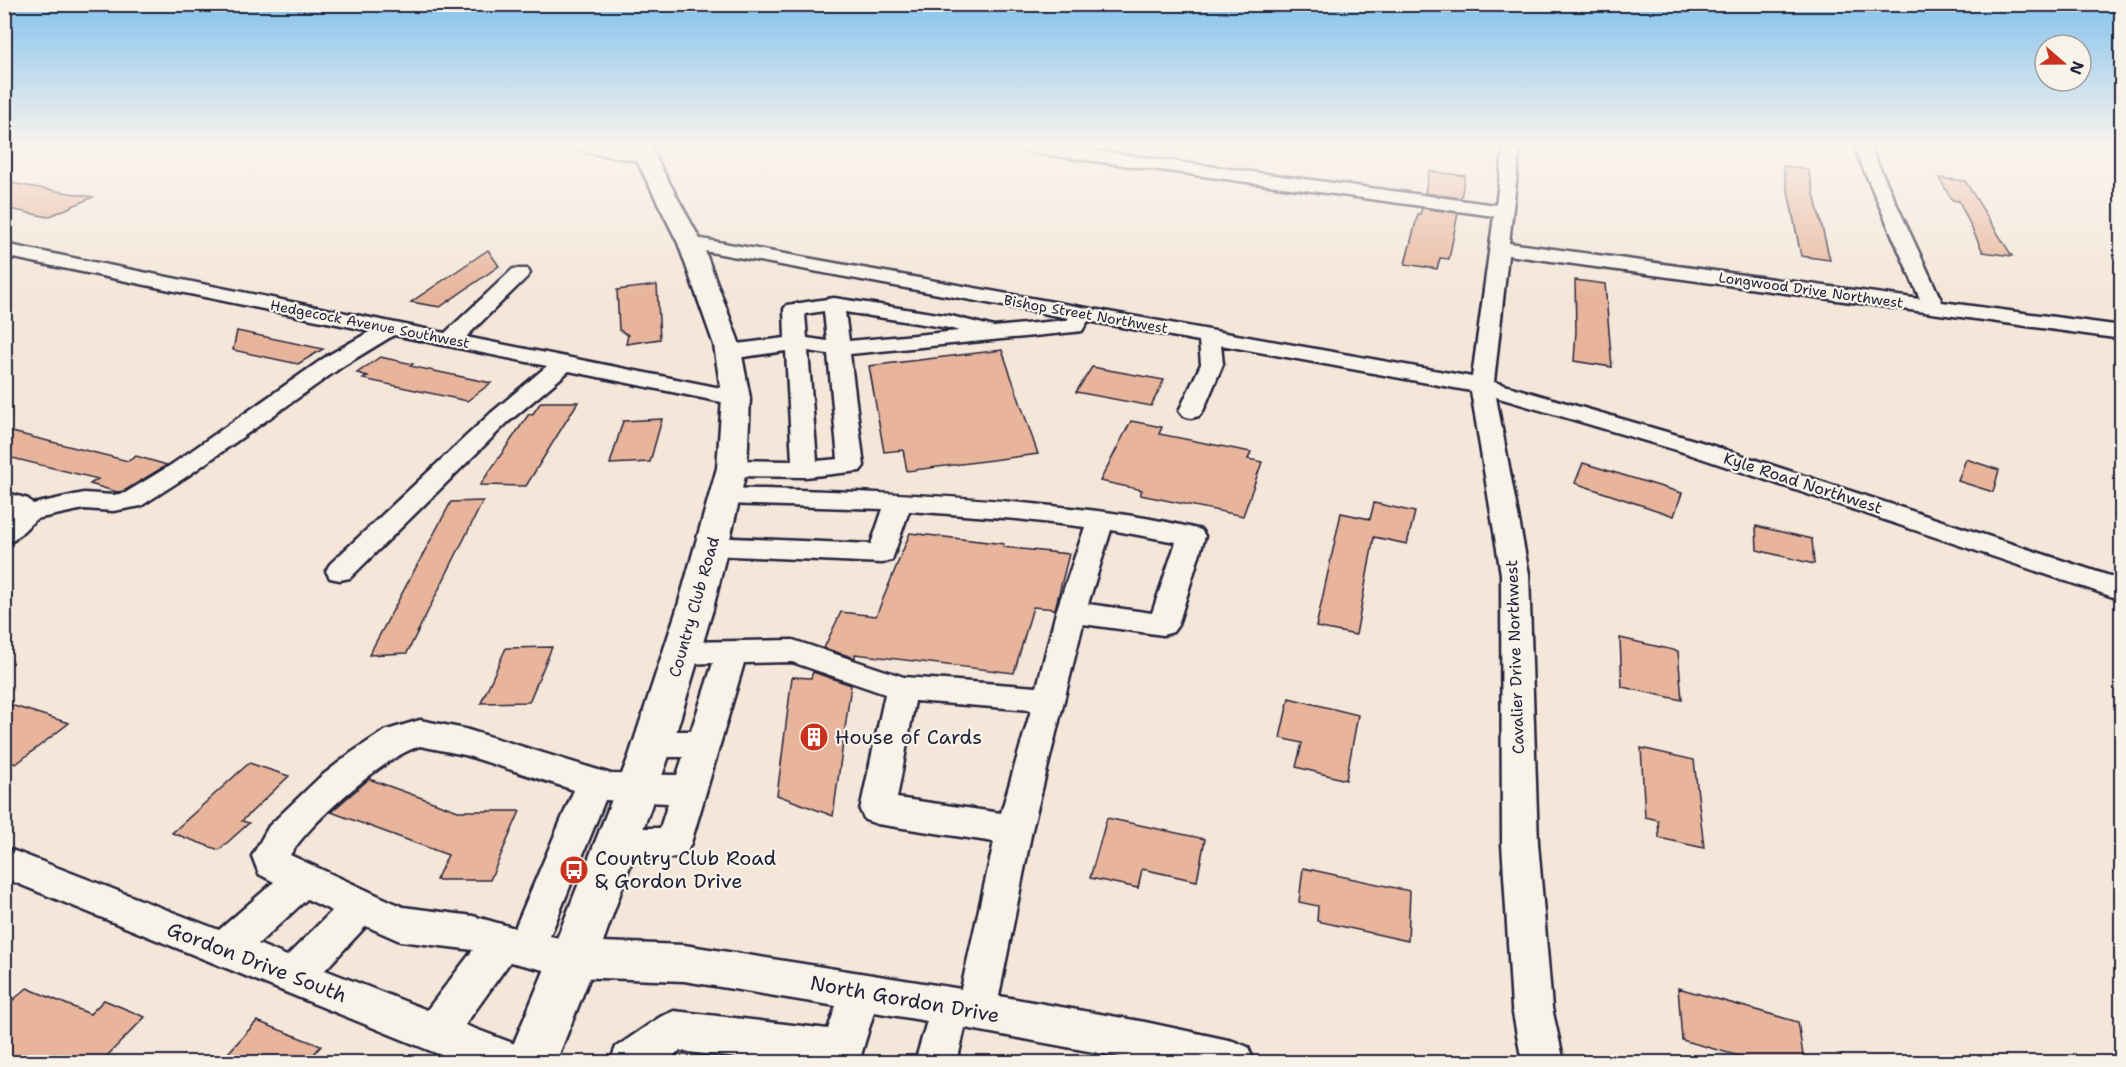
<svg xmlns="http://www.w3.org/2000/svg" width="2126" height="1067" font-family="'Shantell Sans',sans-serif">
	<rect width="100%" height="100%" fill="#f4e6d9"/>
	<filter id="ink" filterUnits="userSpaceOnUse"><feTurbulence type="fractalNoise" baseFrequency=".0167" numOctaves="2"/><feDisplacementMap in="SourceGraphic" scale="12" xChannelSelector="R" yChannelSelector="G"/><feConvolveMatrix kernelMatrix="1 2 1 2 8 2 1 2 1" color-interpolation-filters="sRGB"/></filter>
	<g filter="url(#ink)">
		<path fill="#e8b49b" stroke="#22223b" stroke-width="1.5" d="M1783 166 1808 169 1830 260 1801 256Z
			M1429 171 1465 176 1461 198 1425 193Z
			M1939 178 1965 181 2012 256 1983 252 1959 201 1952 200Z
			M4 182 93 197 48 217 4 208Z
			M1422 208 1458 213 1449 259 1440 258 1437 269 1405 264 1418 214H1420Z
			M488 250 499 266 440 307 411 302Z
			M1575 280 1605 284 1612 367 1574 361 1576 331Z
			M657 285 660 339 626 344 628 335 619 330 617 290Z
			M237 331 323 349 298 364 233 350Z
			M1002 350 1038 454 907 471 903 450 884 452 869 366Z
			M380 357 413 364 410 366 491 383 467 401 363 379 368 376 357 373Z
			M1092 367 1164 380 1151 406 1076 392Z
			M541 402H578L526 486 480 485 529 414 532 415Z
			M662 419 650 462 610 464 623 421Z
			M1131 421 1162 427 1159 434 1251 452 1248 459 1262 462 1243 516 1140 495 1142 490 1100 481Z
			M4 430 128 461 136 456 167 465 124 491 117 492 90 484 98 479 4 456Z
			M1966 459 1999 470 1993 492 1958 481Z
			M1583 463 1682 493 1674 516 1575 483Z
			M483 501 407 653 369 655 451 502Z
			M1374 503 1415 512 1407 544 1374 537 1356 635 1316 627 1341 513 1370 519Z
			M1756 526 1812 539 1814 564 1757 550Z
			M910 533 1004 544 1003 547 1069 554 1055 609 1033 607 1014 673 855 654V658L824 648 841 612 876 616Z
			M1620 638 1678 651 1682 700 1622 687Z
			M552 647 529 702 481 703 506 648Z
			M813 672 851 685 833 816 777 795 792 677 811 678Z
			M1289 698 1358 715 1346 780 1296 767 1302 743 1280 738Z
			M4 703 69 723 16 764 4 760Z
			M1641 748 1694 760 1704 848 1659 838 1658 820 1645 817Z
			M249 763 289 776 242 821 249 823 219 850 172 833Z
			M369 779 458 811H520L490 880H436L448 855 331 812Z
			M1107 818 1205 839 1197 881 1142 869 1138 888 1090 878Z
			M1303 868 1410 891 1408 941 1317 921 1318 906 1299 902Z
			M27 988 90 1014 104 1000 145 1017 101 1062H4V1008Z
			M1678 988 1798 1022 1804 1062H1760L1682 1040Z
			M257 1021 321 1046 307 1062H220Z"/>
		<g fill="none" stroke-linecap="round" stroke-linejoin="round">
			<g stroke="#22223b" stroke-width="5">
				<path id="minor" d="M577 147H616L651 153 653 157 645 162 585 152Z
					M1021 147H1067L1496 205 1504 147H1520L1509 243 1920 299 1854 147H1870L1942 302 2122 326V339L1508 255 1494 382 1701 442 2122 580V600L1683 452 1496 397 1529 574 1538 843 1552 1008 1564 1062H1522L1512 1008 1502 843 1501 574 1471 391 1221 345 1223 364 1203 411 1199 416 1191 418 1183 416 1179 411 1201 364 1199 341 1088 321 1082 331 1074 332 850 354 864 466 860 471 805 477 732 476 723 473 719 468 723 463 732 460 792 461 786 351 729 359 721 357 718 352 721 347 729 345 785 338 784 309 787 305 834 298 951 316 994 327 1067 320 1069 318 683 247 681 243 683 239 690 237 1472 377 1494 216 1029 152ZM824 311 827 341 807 338 805 314ZM845 312 949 328 959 331 849 341ZM808 351 828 354 838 459 817 461Z
					M4 244 445 333 513 269H527L530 273 527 277 466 337 736 391 744 393 748 398 744 403 736 405 569 371 507 423 350 578 340 580 330 578 326 571 330 564 491 413 547 366 394 335 343 366 189 475 141 506 113 511 84 509 36 519 14 540 4 543V519L12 513 4 509V492L28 499 33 504 84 493 113 495 125 493 171 465 327 356 371 331 4 256Z
					M724 488C834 491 942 494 1052 506 1101 511 1152 517 1201 530L1205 536 1178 625 1173 632 1163 635 1083 624 1032 830 999 996 1145 1022 1233 1041 1248 1047 1254 1062H1147L965 1028 957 1062H915L927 1021 874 1012 859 1062H770L680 1051 665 1062H610L616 1047 660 1017 674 1011 828 1029 836 1006 684 981 573 977 510 962 465 1025 523 1047 529 1062H458L4 878V847L219 930 274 882 259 874 252 856 269 826 319 778 351 753 384 731 420 720 465 729 611 774 677 775 683 757H653L641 753 637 744 641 735 653 731H691L713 663 681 664 670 661 666 653 670 645 681 642 793 640 904 677 1037 687 1056 612 1085 527 1017 519 909 511 892 560 882 563 711 555 701 552 697 546 701 540 711 537 871 544 883 509 724 504 715 502 711 496 715 490ZM1111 530 1176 542 1152 613 1088 604ZM792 662 885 694 860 810 865 820 877 824 994 842 961 989 684 945 573 941 550 936 605 800 668 803 660 828H616L603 832 598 843 603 854C627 862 662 862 686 854L691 843 744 663ZM915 701 1031 710 1001 813 897 798ZM420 746 465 755 574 790 515 928 473 916 403 907 290 855C309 823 385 756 420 746ZM307 899 332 911 287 956 258 944ZM366 926 400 941 473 950 427 1010 325 970Z"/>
			</g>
			<g stroke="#22223b" stroke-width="5">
				<path id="major" d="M630 147H650L702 243 740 345 750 398 747 468 713 609 669 756 597 959 556 1062H506L549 959 629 756 677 609 717 468 722 398 714 345 678 243Z"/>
			</g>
			<use href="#minor" fill="#f7f3e8" fill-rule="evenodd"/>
			<use href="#major" fill="#f7f3e8" fill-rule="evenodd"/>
		</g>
	</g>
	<linearGradient id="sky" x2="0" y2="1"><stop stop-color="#86c3ed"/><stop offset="0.49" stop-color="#faf4ee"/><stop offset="1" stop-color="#faf4ee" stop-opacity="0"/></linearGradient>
	<rect width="2126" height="297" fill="url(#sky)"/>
	<defs>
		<g id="building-disc" transform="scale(1.5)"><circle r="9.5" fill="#c8321e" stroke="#f7f3e8"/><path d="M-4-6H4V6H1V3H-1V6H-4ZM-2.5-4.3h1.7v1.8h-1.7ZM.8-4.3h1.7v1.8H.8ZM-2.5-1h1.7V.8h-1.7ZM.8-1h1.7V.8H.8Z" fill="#fff"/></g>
		<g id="bus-disc" transform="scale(1.5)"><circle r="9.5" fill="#c8321e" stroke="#f7f3e8"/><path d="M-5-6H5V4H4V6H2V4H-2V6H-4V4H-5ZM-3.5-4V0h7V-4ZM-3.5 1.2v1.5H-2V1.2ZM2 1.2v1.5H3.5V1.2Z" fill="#fff"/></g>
	</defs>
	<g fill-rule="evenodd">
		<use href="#building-disc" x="814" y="737"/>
		<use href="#bus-disc" x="574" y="870"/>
	</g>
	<g text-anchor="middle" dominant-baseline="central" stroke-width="4.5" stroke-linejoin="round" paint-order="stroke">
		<g font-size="14" fill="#22223b" stroke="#f7f3e8">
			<text transform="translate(1811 290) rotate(8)">Longwood Drive Northwest</text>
			<text transform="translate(1086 314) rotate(10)">Bishop Street Northwest</text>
			<text transform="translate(370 324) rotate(11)">Hedgecock Avenue Southwest</text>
		</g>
		<g font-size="16" fill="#22223b" stroke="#f7f3e8">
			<text transform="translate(1803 483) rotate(18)">Kyle Road Northwest</text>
			<text transform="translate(694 607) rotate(-74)">Country Club Road</text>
			<text transform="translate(1515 657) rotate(-92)">Cavalier Drive Northwest</text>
		</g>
		<g font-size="20" fill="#22223b" stroke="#f7f3e8" text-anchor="start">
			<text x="835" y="737">House of Cards</text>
			<text x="595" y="858">Country Club Road<tspan x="595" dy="23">&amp; Gordon Drive</tspan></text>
		</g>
		<g font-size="20" fill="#22223b" stroke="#f7f3e8">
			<text transform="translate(257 962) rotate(21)">Gordon Drive South</text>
			<text transform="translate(905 999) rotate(10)">North Gordon Drive</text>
		</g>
	</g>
	<rect width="2126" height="1067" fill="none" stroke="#f7f3e8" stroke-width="24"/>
	<rect x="12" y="12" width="2102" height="1043" fill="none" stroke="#22223b" stroke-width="2" filter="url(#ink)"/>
	<g transform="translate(2063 63) rotate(110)"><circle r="28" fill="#f7f3e8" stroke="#a29fa3" stroke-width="1.5"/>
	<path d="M0-4.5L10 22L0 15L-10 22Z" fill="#c8321e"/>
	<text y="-9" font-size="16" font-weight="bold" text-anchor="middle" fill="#22223b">N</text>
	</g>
</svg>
